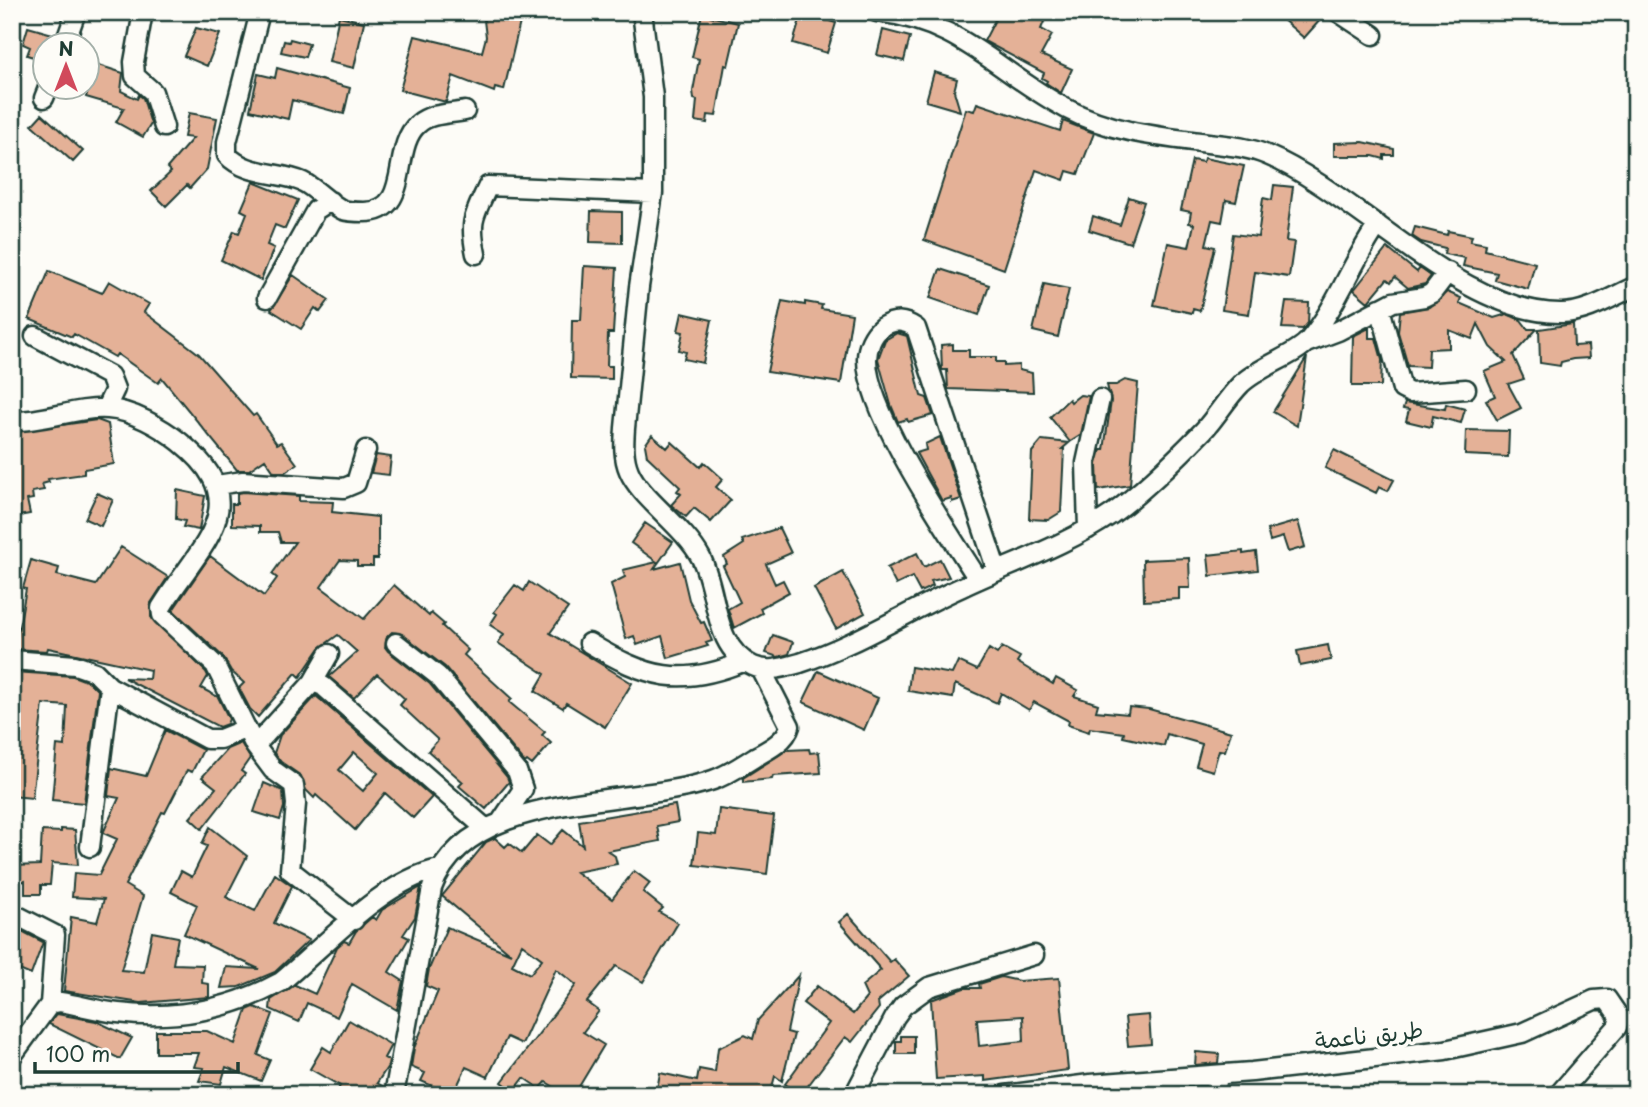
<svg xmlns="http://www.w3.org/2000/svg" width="1648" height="1107" font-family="'Playpen Sans','Playpen Sans Arabic',sans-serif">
	<rect width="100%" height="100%" fill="#fdfcf7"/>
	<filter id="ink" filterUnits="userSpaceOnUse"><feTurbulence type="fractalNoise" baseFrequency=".0143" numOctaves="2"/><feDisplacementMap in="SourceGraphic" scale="14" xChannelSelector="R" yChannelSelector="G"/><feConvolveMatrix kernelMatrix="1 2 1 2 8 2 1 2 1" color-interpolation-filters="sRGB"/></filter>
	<g filter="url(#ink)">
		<path fill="#e4b197" stroke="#1f3d34" stroke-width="2" fill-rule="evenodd" d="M483 12H511V17L521 18 504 90 495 88 494 92 453 76 446 102 400 90 415 36 482 52 486 37Z
			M999 12H1048L1041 29 1052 35 1041 55 1072 69 1061 93 1046 83 1047 81 1042 78 1044 73 984 41Z
			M1274 12H1313L1321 19 1304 38Z
			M802 13 836 23 827 53 793 43Z
			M702 14 738 23 728 66 725 65 716 116 708 115 707 123 695 121 697 100 694 99 693 91 699 59 692 57Z
			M339 16 364 22 354 68 329 62Z
			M28 27 56 35 53 46H46V61L27 55 30 47 23 44Z
			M196 28 220 34 207 66 184 56Z
			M883 30 910 37 904 61 877 55Z
			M290 39 309 44 305 57 281 52 284 41 289 42Z
			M95 64 123 73 121 91 137 99 139 95 143 98 151 124 143 137 116 122 124 108 86 97Z
			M277 68 350 88 344 114 292 100 288 119 250 110 258 74 275 78Z
			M934 72 957 79 954 91 960 111 926 101Z
			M977 103 1060 131 1063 121 1094 133 1078 174 1067 171 1064 180 1036 170 1004 269 924 240 966 109 974 111Z
			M189 113 217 118 207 169 190 188 187 185 166 206 151 191 171 172 167 168 193 138 184 137Z
			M42 114 83 151 73 162 32 125Z
			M1363 142 1394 149V155H1384V159L1373 156H1334V143Z
			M1204 158 1244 166 1236 202 1226 200 1222 222 1212 220 1206 245 1215 247 1200 311 1193 309 1192 313 1154 305 1168 243 1189 247 1194 224 1189 223 1191 212 1181 210 1192 160 1203 162Z
			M253 182 298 200 285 229 275 225 267 245 274 248 261 280 221 260 234 231 239 233 247 213 241 210Z
			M1274 185 1293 187 1286 241 1294 242 1289 277 1255 272 1249 314 1222 310 1233 234 1258 237 1263 198 1272 200Z
			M1129 197 1144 202 1130 243 1089 230 1093 216 1120 225Z
			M591 211 622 212V243L590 242Z
			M1415 227 1447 235 1448 231 1472 236 1470 241 1486 244 1485 250 1535 263 1528 289 1495 280 1497 273 1463 266 1465 258 1444 254 1445 248 1421 242 1412 236Z
			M1387 248 1417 272 1420 268 1431 276 1425 284 1408 288 1395 277 1391 282 1387 279 1368 302 1354 290Z
			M584 266 617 268 613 333H608L607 366H612V379L571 378 572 320H581Z
			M940 269 989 285 979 315 930 298Z
			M49 271 102 293 109 281 149 304 144 312 199 354 253 416 256 414 277 444 281 442 297 464 285 472H274L265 459 249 470H237L162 378 158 383 117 354 115 357 74 334 72 337 29 319Z
			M293 275 329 300 320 312 315 308 301 329 271 310Z
			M1044 284 1069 289 1058 337 1033 331Z
			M1447 292 1461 298 1459 303 1494 318 1507 314 1521 320 1528 329H1537L1513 355 1524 379 1508 384 1521 408 1497 420 1486 400 1495 396 1484 371 1506 362 1490 347 1478 324 1472 339 1449 330V348L1429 349 1428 367 1408 366 1398 332 1400 312 1429 307Z
			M782 301 805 305V302L822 305 821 309 852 314 841 383 767 372Z
			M1286 302 1309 303 1308 323 1303 329 1282 328Z
			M682 313 712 320 703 363 684 359 686 352 679 350 683 332 678 331Z
			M1573 324 1574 346 1588 345 1589 358 1573 359 1561 362 1560 366 1540 363 1539 329Z
			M1369 328V338H1376L1382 360 1381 386H1352L1353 336Z
			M897 333 907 336 921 396 927 398 933 415 908 422 907 419 898 422 891 405 878 359 885 340Z
			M953 344V350H969V357H996V362H1004V366L1019 365V370L1032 373 1033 392 948 389 947 370H942L941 345Z
			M1307 357 1297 426 1273 412Z
			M1125 380 1138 383 1130 485 1098 490 1097 464 1101 450H1104L1111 401 1107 385H1116Z
			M1080 395 1089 396 1081 435 1070 442 1050 417 1069 399 1071 402Z
			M1405 403 1445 409 1446 404 1465 409 1461 423 1433 416 1431 427 1406 421 1409 410 1403 409Z
			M97 420 108 424 114 464 84 469V474L48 479 49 482 42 484 44 490 32 492 33 499 27 500 30 514 18 516 12 486V432Z
			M1466 430 1509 431 1508 457 1465 455Z
			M652 435 667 448 672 442 700 467 704 462 723 479 716 487 731 500 711 522 694 508 686 517 671 505 681 494 677 491 680 487 647 456 645 445Z
			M940 437 961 499 952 502 951 498 942 501 916 453 926 450 925 444Z
			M1042 440 1069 443 1062 449H1064L1061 512 1048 520 1029 519 1032 452Z
			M1334 450 1394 480 1388 491 1379 487 1376 493 1325 468Z
			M376 455 391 457 389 475 371 473Z
			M177 490 205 496 199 530 183 527 185 521 176 519Z
			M243 492 299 496V501L333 502 332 512 378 517V559H373V566H357V561L340 560 321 587 364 619 394 585 429 616 431 613 444 624 442 626 468 650 464 655 512 699 509 702 545 732 542 735 551 743 532 765 527 761 525 763 445 667 402 634 392 632 387 637 385 647 388 651 430 684 507 777 509 782 486 809 459 786 463 782 428 751 438 740 400 705 405 699 383 679 377 674 354 698 329 677 357 652 338 635 320 648 300 677 296 673 258 717 250 709 239 688 244 683 231 671 223 657 173 610 210 556 264 596 277 578 272 574 295 542H281L278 532H260V526L232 525V504H237V493Z
			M97 493 113 500 101 526 85 519Z
			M1298 521 1305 547 1288 552 1283 537 1270 541 1267 530Z
			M645 523 673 542 654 569 680 562 689 600 701 623 704 622 712 641 706 643 708 646 668 658 662 636 637 645 634 636 626 639 611 584 625 577 623 570 657 562 631 543Z
			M779 528 791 553 766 564 775 584 783 580 789 592 760 608 762 613 734 628 728 609 740 602 723 566 727 564 724 557 744 544 742 540Z
			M121 547 168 577 151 603V617L206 672 208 676 201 688 218 697 229 719 227 724 219 727 124 678 149 679 150 670 48 648 47 651 15 649 26 589 23 588 31 560 59 568 57 575 96 585Z
			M1243 551V554L1256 552 1258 570 1210 576 1208 555Z
			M917 553 924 567 940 559 949 577 931 581 933 586 920 592 912 577 896 585 887 568Z
			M1189 558 1190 588H1179V599L1144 601 1143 560Z
			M843 572 865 613 836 629 814 588Z
			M529 582 568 608 550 633 632 683 605 727 566 703 563 708 535 691 545 674 498 643 504 634 490 625 497 614 494 612 515 585 524 591Z
			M773 635 793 642 789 654 778 657 766 653Z
			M1328 645 1331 660 1300 666 1297 651Z
			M1002 647 1020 657 1017 662 1053 684 1056 678 1078 690 1074 696 1098 704 1096 711 1128 714 1129 707 1149 709 1231 732 1225 751 1219 750 1213 771 1196 766 1202 744 1167 734 1164 746 1123 737 1124 733 1090 728 1089 732 1068 725 1069 721 1034 702 1029 710 1001 693 997 703 955 684 953 698 908 691 911 667 952 674 958 661 977 670 989 649 997 654Z
			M818 671 878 698 864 730 803 702Z
			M14 672 73 676 89 682 98 691 84 803 52 800 57 745 65 746 67 706 43 704 32 798 12 796 18 725 12 724Z
			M316 696 432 797 413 818 385 793 355 830 316 795 314 798 306 790 301 776 281 762 274 753 280 735ZM354 752 378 773 363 791 339 770Z
			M165 730 203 750 192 772 187 770 165 813 162 812 125 885 143 896 121 970 144 972 152 932 178 937 173 964 203 965 202 983 209 984V997L141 1003 64 991 71 917 97 922 104 899 72 897 74 873 99 875 117 839 103 833 119 798 108 796 111 768 146 776Z
			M241 743 250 758 241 771 245 774 202 829 190 818 216 788 202 777 227 749Z
			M809 749 810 753 819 752 821 773 773 776 772 779 743 782V778L787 750Z
			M264 783 283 791 284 807 280 820 254 812Z
			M675 805 678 822 657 826 660 841 608 851 615 856 617 864 576 872 612 899 634 871 650 883 643 892 663 908 659 912 678 923 643 982 616 966 587 1002 599 1011 583 1032 604 1045 574 1095H567L546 1082 540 1089 524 1078 514 1091 502 1082 576 985 556 969 522 1044 507 1037 488 1077 466 1067 453 1095 421 1081 425 1073 411 1067 414 1048 438 991 426 986 429 969 447 927 511 954 442 896 486 842 495 838 505 847 509 843 522 853 537 835 550 845 563 830 583 846 579 821ZM522 944 542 959 530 974 512 965Z
			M719 809 774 816 767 874 694 865 698 833 716 835Z
			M210 827 247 856 226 897 255 911 275 874 292 886 274 923 309 940 275 972 239 987 221 988 226 967 259 969 184 934 197 905 171 892 181 871 192 877 207 846 202 844Z
			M61 829 75 830 78 865 52 863 50 885H41V894H25V881L12 883V866L40 865 42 831 61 832Z
			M421 887 415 917 403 935 409 938 389 972 403 981 397 1010 352 984 337 1017 307 1003 299 1022 270 1009 271 1000 295 985 315 994 337 947 344 941 349 943 356 931 372 917 376 920 382 910Z
			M848 914 890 962 894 959 909 976 878 1002 879 1008 852 1042 845 1037 801 1095 785 1084 829 1023 803 1003 817 986 853 1014 867 997 862 986 881 970 839 922Z
			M12 926 43 942 31 975 12 967Z
			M799 975 787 1032 794 1034 782 1081 775 1076 770 1095H656L660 1073 697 1081 699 1069 715 1072 718 1048 745 1035 753 1039 758 1020Z
			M1001 977 1019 981 1059 978 1068 1070 985 1081V1076L936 1079 931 1000 964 988H980L979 984ZM1023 1016 1024 1041 979 1046 977 1019Z
			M254 1007 273 1014 258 1055 270 1060 261 1081 226 1067 221 1084 199 1081 204 1068 194 1067 199 1053H156V1031H207L235 1044 247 1010Z
			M57 1014 96 1021 132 1038 120 1059 49 1024Z
			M1149 1015 1151 1044 1128 1046 1125 1017Z
			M349 1020 391 1045 384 1058 389 1061 388 1066 377 1083 384 1087 383 1095H335L340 1086 310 1069 323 1047 331 1052Z
			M901 1036H914V1054H896V1041H901Z
			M1196 1052 1219 1054 1218 1063 1195 1065Z"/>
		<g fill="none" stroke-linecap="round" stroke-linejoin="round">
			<g stroke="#1f3d34" stroke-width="23">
				<path id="minor" d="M143 12 134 62 135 76 153 92 164 127
					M260 12 227 142V155C247 176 278 171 303 182 317 189 328 203 343 210 349 212 357 212 364 212 413 212 390 148 418 124 430 113 450 114 465 111
					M642 12 653 97V193L639 287 625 428C624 443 623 457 629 471 640 498 684 526 701 558 719 593 712 647 753 666 768 673 785 667 800 663 856 645 908 611 962 587 1013 563 1065 546 1112 514 1144 491 1176 459 1204 430 1217 416 1227 398 1241 384 1260 366 1295 356 1309 340 1338 305 1352 261 1378 225
					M877 12C961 21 997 72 1067 109 1109 131 1153 136 1200 142 1222 145 1246 146 1267 155 1357 193 1462 315 1562 313 1587 313 1613 296 1636 286
					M1338 12 1373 35
					M64 46 76 12
					M44 98 48 88
					M476 254C469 220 474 216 488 186L653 193
					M267 298 316 210 330 201
					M1380 308 1402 389 1410 393 1466 389
					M35 336 110 376 115 389 106 408
					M1306 343 1338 331 1393 302 1424 297 1432 293 1448 272
					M12 421C44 422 76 407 108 409 131 410 161 427 180 442 259 505 199 545 161 608L162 615 215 665 255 746 273 770 294 785 296 804 290 870 354 920
					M217 485 243 481 344 488 356 483 366 450
					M1088 529 1086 463 1100 399
					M978 579C949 533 866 411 867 359 867 347 873 334 882 327 895 319 904 320 916 328L997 571
					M396 643 438 676 517 771 523 789 500 823
					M589 643C647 678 681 688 745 661
					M12 660 75 665 95 672 110 687
					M313 682 329 654
					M255 746 313 682 323 686 485 828
					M90 847 110 687 207 739H220L245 729
					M12 913 55 935 50 1004
					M12 1056 50 1004 60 1002C79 1005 99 1011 118 1013 175 1020 231 1009 281 982 326 945 382 881 439 869
					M394 1095 432 888C468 788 631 808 713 780 728 775 742 765 755 757 768 750 786 741 790 726L761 669
					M854 1095 895 1017 903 1006 929 987 1034 955
					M1005 1095 1090 1084 1252 1072 1445 1050 1522 1033 1594 1000 1607 999 1620 1018 1617 1027 1558 1095
					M1213 1095 1219 1075"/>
			</g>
			<use href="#minor" stroke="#fdfcf7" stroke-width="18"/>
		</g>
	</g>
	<g text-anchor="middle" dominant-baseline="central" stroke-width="7" stroke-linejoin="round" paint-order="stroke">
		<g font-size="23" fill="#1f3d34" stroke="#fdfcf7">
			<text transform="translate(1369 1034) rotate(-6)">طريق ناعمة</text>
		</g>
	</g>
	<rect width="1648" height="1107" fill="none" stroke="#fdfcf7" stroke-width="42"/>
	<rect x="21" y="21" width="1606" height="1065" fill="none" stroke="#1f3d34" stroke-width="2.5" filter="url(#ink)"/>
	<g transform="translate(66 66)"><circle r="33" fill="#fdfcf7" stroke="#a4b0a9" stroke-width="2"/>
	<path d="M0-5L12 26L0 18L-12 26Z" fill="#d1495b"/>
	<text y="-10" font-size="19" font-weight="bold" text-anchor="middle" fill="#1f3d34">N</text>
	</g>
	<path d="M35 1062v10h203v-10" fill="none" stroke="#1f3d34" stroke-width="3.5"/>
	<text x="46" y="1062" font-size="21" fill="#1f3d34" stroke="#fdfcf7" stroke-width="5" paint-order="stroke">100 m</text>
</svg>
